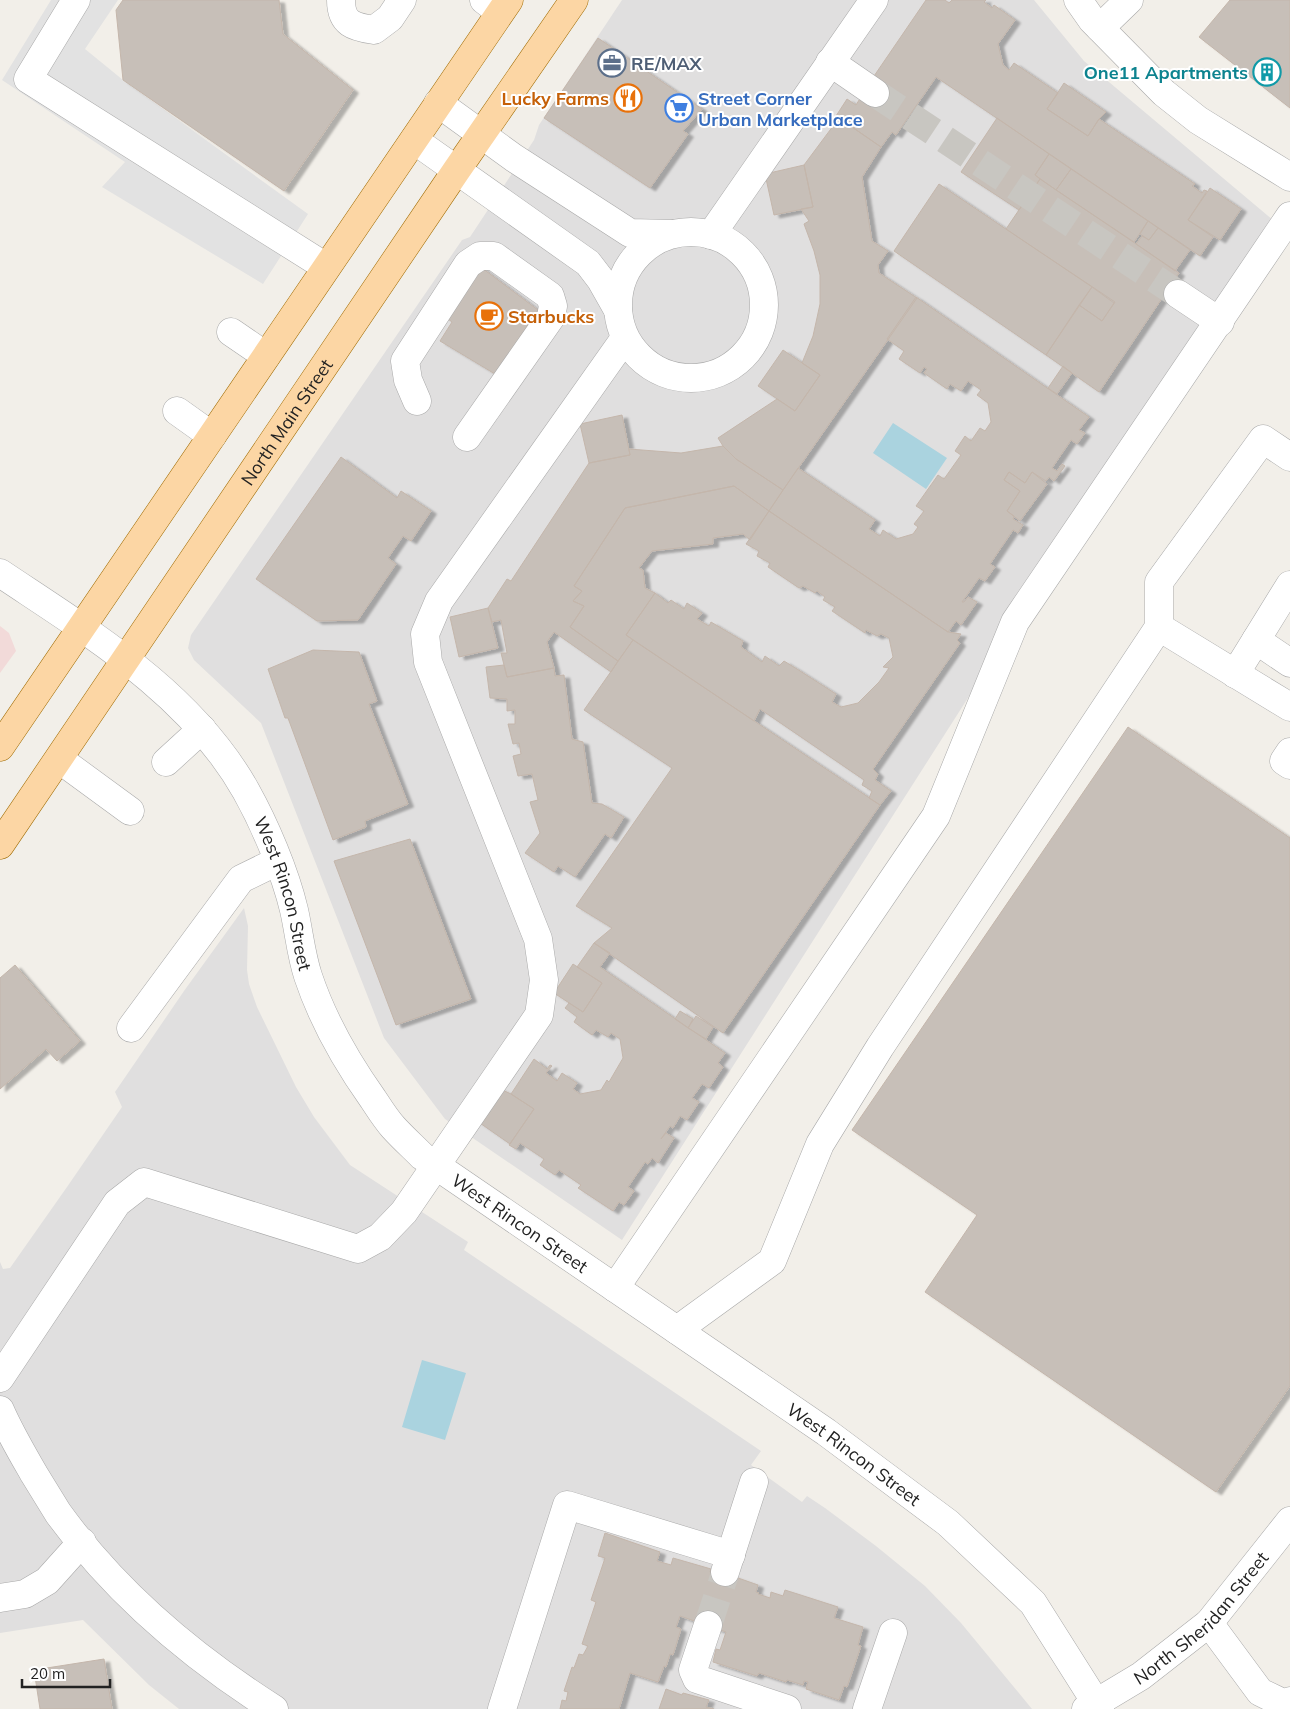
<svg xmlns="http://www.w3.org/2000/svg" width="1290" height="1709" font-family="Mulish,sans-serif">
	<defs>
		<filter id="shadow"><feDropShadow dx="5.5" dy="3" stdDeviation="1" flood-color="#0004"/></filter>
	</defs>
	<rect width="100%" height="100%" fill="#f2efe9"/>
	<path fill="#e0dfdf" d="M622 0H1034L1084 61 1273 220 622 1240 445 1119 384 1038 261 723 194 660 188 648 191 635 462 240 470 237 534 140 539 125Z
		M244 908 248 926 247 970 249 984 257 1007 296 1087 314 1117 350 1165 468 1242 464 1250 761 1451 751 1465 802 1502 807 1496 825 1508 876 1546 925 1586 961 1623 1032 1709H179L149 1685 83 1620 0 1633V1262L3 1269 10 1268 67 1187 122 1107 115 1092 184 991Z"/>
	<path fill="#f2dad9" d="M0 626 9 633 16 651 0 673Z"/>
	<path fill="#e2e2e2" d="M51 0H118L85 49 123 80 308 214 263 284 102 187 125 162 2 80Z"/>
	<path fill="#aad3df" d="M893 423 947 458 926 489 873 453Z
		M422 1360 466 1373 445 1440 402 1427Z"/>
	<path fill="#c7bfb8" stroke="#c4b6ab" filter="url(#shadow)" d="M123 0H279L283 34 353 90 284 191 123 80 116 10Z
		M926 0H945L949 3 952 0H986L984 2 992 8 994 5 1015 20 998 44 1003 65 1009 70 1014 63 1058 93 1047 109 1088 136 1099 119 1195 184 1192 186 1202 193 1204 190 1207 191 1188 220 1213 237 1200 256 936 77 896 135 892 132 881 147 836 116 847 99 856 105 872 79Z
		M1230 0H1290V108L1199 37Z
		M598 38 702 109 683 131 688 134 650 188 544 118Z
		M1064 83 1106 112 1099 119 1088 136 1047 109Z
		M839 118 881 147 862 177 872 241 888 251 878 265 879 273 917 298 783 490 736 459 723 446 718 438 777 399 795 411 820 375 802 363 813 336 820 304V275L814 251 804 224 809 221 801 209 813 207 804 165Z
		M997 118 1049 154 1035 175 1040 179 1019 210 961 172Z
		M1049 154 1071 169 1056 190 1035 175Z
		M804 165 813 207 774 215 765 174Z
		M1071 169 1148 221 1134 242 1056 190Z
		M1040 179 1179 273 1099 392 1046 355 1079 305 1102 321 1115 302 1006 229Z
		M939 184 1092 287 1046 355 894 251Z
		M1210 188 1241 209 1220 240 1188 220Z
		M1148 221 1158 228 1149 240 1140 234Z
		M1158 228 1190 250 1175 271 1136 244 1142 236 1149 240Z
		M466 256 538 310 495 374 440 341 452 322 431 306Z
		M1092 287 1114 303 1102 321 1079 305Z
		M916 297 1089 417 1079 430 1085 433 1077 444 1071 440 1052 468 1057 471 1062 464 1065 466 1054 481 1049 477 1046 481 1032 472 1025 483 1009 472 1004 480 1020 491 1007 511 1014 516 1013 519 1023 525 1018 533 1013 530 990 564 995 567 985 581 979 578 962 602H964L968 597 977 602 961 625 956 621 948 632 769 511 798 468 875 520 869 529 880 536 883 530 896 539 913 534 918 527 914 524 924 511 916 506 938 475 944 479 961 455 955 451 965 436 971 441 980 428 985 431 991 422 988 403 977 395 981 390 968 381 961 391 950 384 947 389 924 373 927 369 924 367 920 373 899 359 904 351 887 339Z
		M783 350 820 375 795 411 758 386Z
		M1063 366 1072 373 1057 394 1048 388Z
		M622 415 630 455 589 463 580 424Z
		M723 446 736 459 783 490 769 511 734 486 625 508 574 586 582 591 573 601 584 606 570 627 618 661 611 672 554 632 547 642 554 668 507 677 501 653H507L501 620 492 622 488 608 507 579 511 581 589 463 630 455 629 449 681 453Z
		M341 457 397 498 401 491 431 511 411 541 403 536 388 558 396 564 358 620 317 621 256 579Z
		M1009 472 1025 483 1032 472 1047 484 1020 521 1007 511 1020 491 1004 480Z
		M734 486 769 511 750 540 743 534 713 538V544L652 551 639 568 643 570 645 588 655 593 626 635 633 640 618 661 570 627 584 606 573 601 582 591 574 586 625 508Z
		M769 511 948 632 961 634 957 640 960 643 873 769 878 774 875 780 891 791 880 805 869 798 872 791 862 785 864 780 760 709 754 721 626 635 655 593 668 603 671 600 684 609 687 603 702 613 697 619 709 626 711 622 743 641 741 647 762 662 765 656 779 666 784 661 797 669 836 694 832 702 841 707 858 703 879 682 889 668 883 667 893 657 889 638 881 634 877 636 866 630 865 633 832 611 835 607 823 600 825 597 817 591 815 593 803 586 799 588 768 567 770 563 757 556 759 551 746 544Z
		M488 608 498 648 459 657 450 617Z
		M633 640 880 805 723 1033 594 943 612 928 576 906 672 768 584 710Z
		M313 650 359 652 377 701 369 704 408 804 365 821 366 827 333 840 288 718H285L268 669Z
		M504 665 507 677 554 668 555 676 564 675 572 739 583 742 592 803 602 804 624 817 611 838 605 834 575 877 558 866 554 872 525 853 540 833 530 802 538 800 532 774 518 776 513 756 521 754 519 743 513 744 508 724H515V710L507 711V699L490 698 486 667Z
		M1128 727 1290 838V1386L1216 1492 925 1292 977 1215 852 1130Z
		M410 839 471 999 396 1025 334 861Z
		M594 943 610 953 600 967 725 1053 718 1063 723 1067 709 1088 702 1084 692 1098 699 1102 687 1120 680 1116 673 1128 670 1126 661 1139 666 1133 674 1138 658 1163 652 1158 648 1164 645 1162 628 1187 634 1191 624 1205 619 1202 613 1211 578 1188 581 1185 559 1170 555 1175 540 1165 544 1159 520 1143 516 1149 509 1145 534 1109 511 1094 534 1059 547 1069 550 1065 552 1066 546 1073 557 1081 562 1073 577 1083 573 1089 580 1094 601 1090 607 1080 609 1082 623 1058 620 1039 611 1033 608 1037 596 1030 592 1035 574 1022 577 1017 565 1008 569 1003 583 1012 602 983 577 967Z
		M573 964 602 983 583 1012 554 993Z
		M15 965 80 1041 57 1061 46 1049 0 1089V978Z
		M680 1011 693 1019 688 1028 675 1019Z
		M696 1016 713 1027 706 1039 688 1028Z
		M498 1088 511 1094 534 1109 510 1144 477 1121Z
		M605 1533 660 1552 657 1561 671 1565 673 1558 711 1569 710 1572 720 1576 721 1572 758 1585 756 1592 759 1593 758 1594 770 1598 771 1592 783 1596 785 1590 838 1607 834 1618 863 1627 858 1645 861 1646 847 1687 844 1686 839 1700 806 1689 808 1682 804 1681 803 1685 787 1680 786 1682 759 1673 757 1676 713 1662 716 1649 720 1650 726 1632 680 1616 676 1627 681 1629 673 1655 670 1654 666 1667 664 1666 658 1682 630 1673 619 1709H560L562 1700 566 1701 568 1692 564 1691 572 1667 574 1668 579 1654 583 1655 588 1646 582 1644 596 1602 591 1600 605 1558 598 1556Z
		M104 1659 112 1709H40L34 1670Z
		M666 1689 682 1695 683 1693 709 1700 706 1707 714 1709H659Z"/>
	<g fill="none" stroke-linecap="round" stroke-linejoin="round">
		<path stroke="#c8c6c1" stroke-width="28" stroke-dasharray="28 14" stroke-linecap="butt" d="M875 93 1178 294
			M708 1625 725 1574"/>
		<g stroke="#a9a9a9" stroke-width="29">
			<g id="minor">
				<path d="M76 0 28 79 326 267"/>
				<path d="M341 0C341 24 354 27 374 30L390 18 402 0"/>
				<path d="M484 0 500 12"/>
				<path d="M1078 0 1092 20 1164 93 1198 120 1290 177"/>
				<path d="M1100 28 1129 0"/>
				<path d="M830 62 875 93"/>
				<path d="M438 103 514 158 630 233 671 234"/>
				<path d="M414 140 588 263 601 280 618 310"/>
				<circle cx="691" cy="305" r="73"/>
				<path d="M711 235 874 0"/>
				<path d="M1178 294 1220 322"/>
				<path d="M231 332 266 356"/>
				<path d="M417 401 408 380 405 361 468 264 480 256H494L550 296 553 306 551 317 467 437"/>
				<path d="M177 411 212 436"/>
				<path id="s1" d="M0 573C91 634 191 693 246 791 265 825 285 872 294 910 299 932 301 955 308 976 323 1021 346 1061 373 1099 379 1108 385 1118 393 1127 402 1137 412 1146 422 1156L826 1432 948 1523 1033 1603 1100 1709"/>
				<path d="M1159 627 1290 707"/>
				<path d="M1256 640 1290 663"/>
				<path d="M1235 674 1290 585"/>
				<path d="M1290 752 1284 761 1290 765"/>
				<path d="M59 759 130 811"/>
				<path d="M166 762 202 729"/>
				<path d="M131 1028 241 879 278 861"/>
				<path d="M615 1288 936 816 1015 622 1290 216"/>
				<path d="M677 1330 772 1261 820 1144 880 1047 1159 627V582L1263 439 1290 457"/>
				<path d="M0 1378 117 1203 144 1182 358 1249 380 1237 404 1212 539 1015 544 980 538 939 428 662 425 634 439 601 625 338"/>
				<path d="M0 1410C10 1433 22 1453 34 1474 42 1487 50 1500 58 1513 115 1592 192 1657 274 1709"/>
				<path d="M725 1572 754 1482"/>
				<path d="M0 1598 25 1594 47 1581 82 1542"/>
				<path d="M1209 1623 1260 1692 1287 1705 1290 1701"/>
				<path d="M708 1625 693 1670 697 1679 787 1709"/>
				<path d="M502 1709 567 1505 731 1555"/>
				<path d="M867 1709 893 1633"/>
				<path id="s2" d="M1086 1709 1141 1676 1209 1623 1290 1521"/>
			</g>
		</g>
		<g stroke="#a06b00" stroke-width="29">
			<g id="major">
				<path d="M0 747 509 0"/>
				<path id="s3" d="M0 845 456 171 574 0"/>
			</g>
		</g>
		<use href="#minor" stroke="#fff" stroke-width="28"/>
		<use href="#major" stroke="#fcd6a4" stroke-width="28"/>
	</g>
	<defs>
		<g id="office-ring" transform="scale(1.4375)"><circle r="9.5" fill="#fff" stroke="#5c6f8a" stroke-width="1.5"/><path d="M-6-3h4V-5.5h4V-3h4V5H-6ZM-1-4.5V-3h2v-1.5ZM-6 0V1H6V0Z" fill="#5c6f8a"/></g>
		<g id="building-ring" transform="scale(1.4375)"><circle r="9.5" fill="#fff" stroke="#0f9aa8" stroke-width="1.5"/><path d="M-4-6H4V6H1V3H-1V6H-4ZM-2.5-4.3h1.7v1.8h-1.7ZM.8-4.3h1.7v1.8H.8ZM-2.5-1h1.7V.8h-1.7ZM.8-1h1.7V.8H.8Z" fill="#0f9aa8"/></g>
		<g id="restaurant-ring" transform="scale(1.4375)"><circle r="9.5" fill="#fff" stroke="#e8710a" stroke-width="1.5"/><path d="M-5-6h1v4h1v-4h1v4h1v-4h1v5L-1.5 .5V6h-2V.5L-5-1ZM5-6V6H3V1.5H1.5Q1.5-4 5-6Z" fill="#e8710a"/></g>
		<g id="supermarket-ring" transform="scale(1.4375)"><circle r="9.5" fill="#fff" stroke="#3f7fe0" stroke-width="1.5"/><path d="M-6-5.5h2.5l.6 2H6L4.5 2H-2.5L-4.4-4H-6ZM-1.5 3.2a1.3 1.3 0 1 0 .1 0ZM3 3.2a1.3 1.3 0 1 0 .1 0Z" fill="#3f7fe0"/></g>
		<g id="cafe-ring" transform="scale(1.4375)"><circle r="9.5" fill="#fff" stroke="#e8710a" stroke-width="1.5"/><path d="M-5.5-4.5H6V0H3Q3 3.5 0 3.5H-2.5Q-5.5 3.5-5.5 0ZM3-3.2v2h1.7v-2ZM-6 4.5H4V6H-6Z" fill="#e8710a"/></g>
	</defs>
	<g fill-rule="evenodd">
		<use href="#office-ring" x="612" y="63"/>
		<use href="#building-ring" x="1267" y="72"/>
		<use href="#restaurant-ring" x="628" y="98"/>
		<use href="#supermarket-ring" x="679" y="108"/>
		<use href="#cafe-ring" x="489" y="316"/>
	</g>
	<g text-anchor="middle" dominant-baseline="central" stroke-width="4" stroke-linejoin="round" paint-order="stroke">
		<g font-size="18" font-weight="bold" fill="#4e5e75" stroke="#fff" text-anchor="start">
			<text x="631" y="63">RE/MAX</text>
		</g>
		<g font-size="18" font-weight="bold" fill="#0d838f" stroke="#fff" text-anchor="end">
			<text x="1248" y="72">One11 Apartments</text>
		</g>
		<g font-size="18" font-weight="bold" fill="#c56008" stroke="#fff" text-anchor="end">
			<text x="609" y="98">Lucky Farms</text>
			<text x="508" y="316" text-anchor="start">Starbucks</text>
		</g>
		<g font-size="18" font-weight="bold" fill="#366cbe" stroke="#fff" text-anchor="start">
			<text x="698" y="98">Street Corner<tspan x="698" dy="21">Urban Marketplace</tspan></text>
		</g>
		<g font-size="18" fill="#222" stroke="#fff">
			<text stroke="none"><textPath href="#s3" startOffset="511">North Main Street</textPath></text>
			<text stroke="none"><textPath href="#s1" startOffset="442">West Rincon Street</textPath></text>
			<text stroke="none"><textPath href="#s1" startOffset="862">West Rincon Street</textPath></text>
			<text stroke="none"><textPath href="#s1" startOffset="1268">West Rincon Street</textPath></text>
			<text stroke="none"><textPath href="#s2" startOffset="148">North Sheridan Street</textPath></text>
		</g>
	</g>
	<path d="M22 1679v8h88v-8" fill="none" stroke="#222222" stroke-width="2.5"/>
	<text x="30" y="1679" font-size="15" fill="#222222" stroke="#ffffff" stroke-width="4" paint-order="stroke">20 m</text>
</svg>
